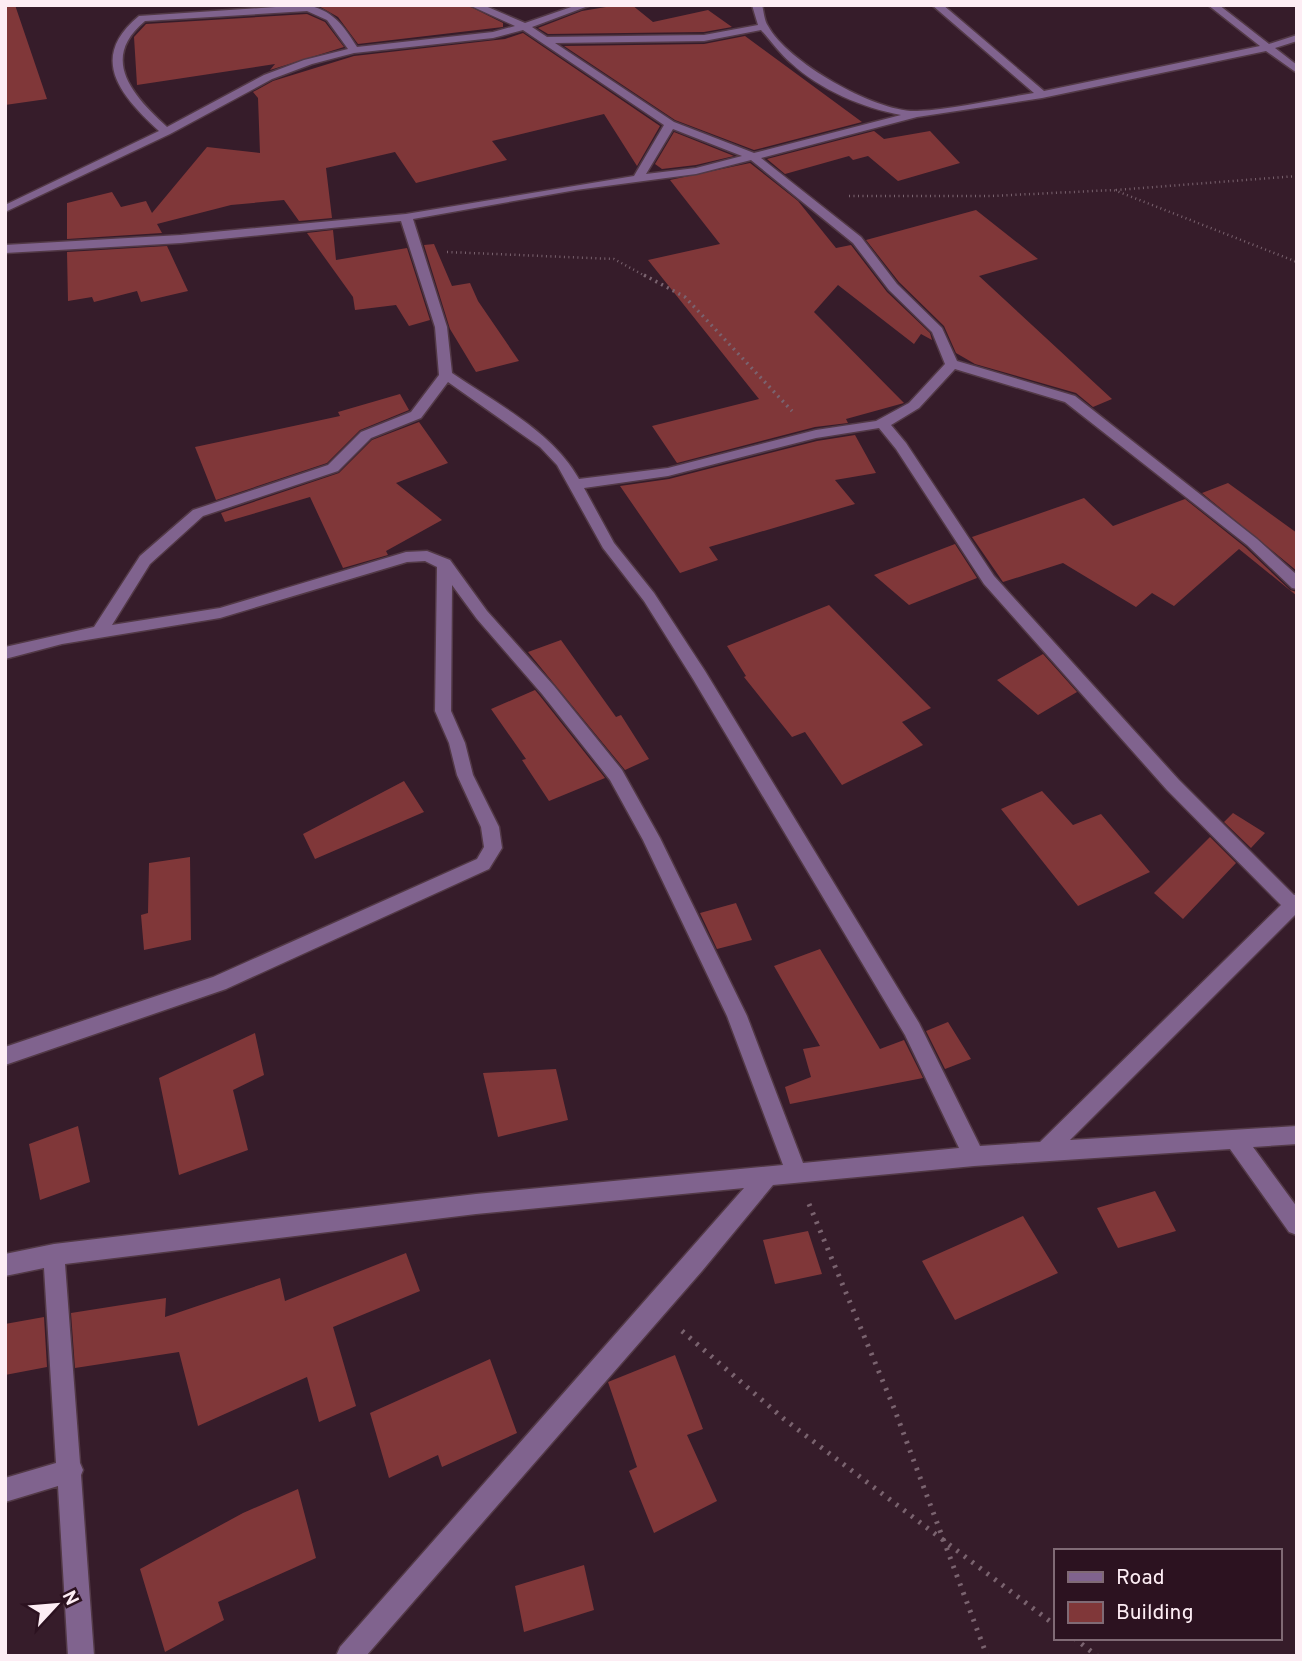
<svg xmlns="http://www.w3.org/2000/svg" width="1302" height="1661" font-family="Overpass,sans-serif">
	<rect width="100%" height="100%" fill="#361c2a"/>
	<path fill="#803739" d="M5 5H15L47 99 5 105Z
		M317 5H467L503 23V27L358 44 338 17Z
		M618 5H632L653 22 708 10 732 27 704 32 548 34 538 28 582 11Z
		M307 14 325 22 344 47 270 70 275 64 137 85 134 37 146 24Z
		M523 33 660 126 637 166 604 114 492 141 507 160 416 183 395 152 326 168 332 218 299 221 284 200 231 205 157 224 162 233 67 239V203L112 192 121 207 146 201 152 213 207 147 260 153 258 98 253 92 273 81 354 56 505 39Z
		M745 36 862 122 754 150 675 120 564 46 704 44Z
		M874 131 884 139 930 131 960 163 898 181 868 156 853 160 849 156 785 174 767 159Z
		M674 132 734 156 696 165 662 169 655 164Z
		M750 163 798 201 836 248 851 245 887 292 930 333 932 340 921 334 914 344 838 285 814 312 904 403 846 419 848 423 815 427 677 463 652 426 759 399 648 260 720 244 670 180Z
		M976 210 1038 259 979 276 1112 399 1093 407 1076 393 975 364 956 353 944 326 899 282 866 240Z
		M333 230 336 260 407 248 430 320 409 326 396 305 355 310 353 297 307 233Z
		M434 244 452 286 470 283 478 301 519 361 476 372 450 329 424 245Z
		M167 246 188 291 141 302 137 291 94 302 92 297 68 301 67 252Z
		M400 394 409 410 360 430 327 463 216 500 195 447 340 416 338 412Z
		M419 422 448 463 396 483 442 520 386 551 388 555 343 568 310 497 225 522 221 513 339 473 372 440Z
		M855 435 876 473 835 480 855 504 709 547 718 560 680 573 620 486 669 479 817 441Z
		M1228 483 1297 533V571L1202 493Z
		M1084 498 1113 526 1185 499 1245 547 1290 590 1297 592V596L1239 549 1174 606 1152 593 1136 607 1063 563 1003 582 972 537Z
		M955 544 977 578 909 605 874 575Z
		M829 605 931 708 902 722 923 745 842 785 805 732 792 737 744 677 746 676 727 646Z
		M561 640 616 717 621 715 649 759 625 770 528 652Z
		M1043 654 1077 692 1038 715 997 680Z
		M535 690 540 696 605 778 549 801 522 760 526 759 491 709Z
		M404 781 424 812 315 859 303 834Z
		M1042 791 1073 825 1101 814 1150 872 1078 906 1001 809Z
		M1233 813 1265 833 1251 848 1224 822Z
		M1210 837 1236 863 1183 919 1154 893Z
		M190 857 191 940 144 950 141 915 148 913 149 863Z
		M736 903 752 940 717 949 700 913Z
		M820 949 880 1049 904 1040 923 1078 790 1104 785 1087 811 1077 803 1049 820 1046 774 966Z
		M948 1022 971 1059 945 1069 926 1031Z
		M255 1033 264 1075 233 1090 248 1150 179 1175 159 1078Z
		M556 1069 568 1120 498 1137 483 1073Z
		M78 1126 90 1182 40 1200 29 1144Z
		M1155 1191 1176 1231 1118 1248 1097 1208Z
		M1023 1216 1058 1273 955 1320 922 1261Z
		M808 1231 822 1274 775 1284 763 1240Z
		M406 1253 420 1291 333 1327 356 1406 319 1422 307 1377 198 1426 179 1352 75 1368 71 1313 166 1298 165 1317 280 1278 285 1301Z
		M44 1317 47 1367 5 1375V1324Z
		M675 1355 703 1429 687 1435 717 1501 654 1533 629 1471 637 1467 608 1382Z
		M490 1359 517 1433 442 1467 438 1455 389 1478 370 1413Z
		M298 1489 316 1558 218 1602 224 1620 165 1652 140 1569 243 1513Z
		M584 1565 594 1610 524 1632 515 1586Z"/>
	<g fill="none" stroke-linecap="round" stroke-linejoin="round">
		<g stroke="#523946" stroke-width="3">
			<path id="street" d="M305 5C332 9 343 25 357 47L493 32 515 26 469 5H483L525 23 577 5H591L532 27 547 37 704 35 758 25 752 5H762C764 12 764 20 768 26 787 62 877 113 917 111 956 109 995 99 1034 93L932 5H943L1044 91 1260 46 1208 5H1219L1269 44 1297 35V41L1275 48 1297 65V73L1266 51 1042 98 917 117 761 158 861 237 897 284 942 328 957 361 1075 396 1257 539 1297 575V589L1292 588 1247 545 1065 402 955 369 919 408 891 425 906 443 994 576 1179 780 1294 895 1297 894V913L1070 1140 1297 1126V1144L1253 1147 1297 1207V1235L1289 1232 1230 1149 974 1166 773 1185 702 1271 366 1656H336L340 1647 744 1188 476 1214 65 1264 80 1463 83 1470 81 1475 94 1656H68L58 1486 5 1502V1478L56 1463 44 1268 5 1276V1254L54 1244 476 1194 783 1165 727 1016 643 840 610 780 542 694 477 619 452 585 451 711 465 743 473 775 499 827 502 848 489 869 226 989 5 1065V1047L213 977 477 859 484 847 481 827 457 775 449 743 435 711 437 567 425 561 407 562 220 618 62 644 5 659V647L94 627 140 556 193 510 328 465 361 432 411 412 439 375 435 327 401 221 181 243 5 253V245L181 235 406 214 634 176 664 125 523 30 493 38 354 53 312 64 272 79 170 134 5 212V205L159 131C120 95 88 58 139 16ZM307 11 327 20 348 49 304 60 264 75 167 127C133 96 99 59 145 21ZM761 30C771 41 780 54 791 63 820 90 863 108 901 115L754 153 674 122 555 43 704 41ZM673 129 742 156 696 168 646 174ZM751 160 853 243 889 290 932 332 945 364 909 403 876 421 816 430 668 468 579 479C552 431 497 404 452 373L447 327 413 219 576 190 696 174ZM448 382 540 447 557 465 603 548 644 601 693 679 905 1035 959 1148 803 1163 747 1016 660 838 622 770 554 686 487 611 450 560 427 551 406 552 220 608 112 625 150 564 203 516 338 471 371 438 421 418ZM879 428 896 449 984 584 1167 790 1281 905 1040 1142 980 1146 919 1023 705 671 654 593 614 543 584 488 668 476 816 438Z"/>
		</g>
		<path stroke="#7a636f" stroke-width="2.5" stroke-dasharray="1 3.5" stroke-linecap="butt" d="M1116 190 1297 176
			M849 196H991L1114 190 1297 262
			M447 252 614 259 647 277"/>
		<path stroke="#7a636f" stroke-width="3.5" stroke-dasharray="2 4.5" stroke-linecap="butt" d="M644 275 685 297 792 411"/>
		<path stroke="#7a636f" stroke-width="5" stroke-dasharray="2.5 7" stroke-linecap="butt" d="M809 1204 894 1408 987 1656
			M682 1331 784 1419 1055 1625
			M1074 1638 1097 1656"/>
		<use href="#street" fill="#80638e" fill-rule="evenodd"/>
	</g>
	<rect width="1302" height="1661" fill="none" stroke="#fdedf4" stroke-width="14"/>
	<rect x="1054" y="1549" width="228" height="91" fill="#2c1220" stroke="#806a75" stroke-width="2"/>
	<rect x="1068" y="1572" width="35" height="10" fill="#80638e" stroke="#806a75" stroke-width="2"/>
	<text x="1116" y="1584" font-size="21" fill="#fdedf4">Road</text>
	<rect x="1068" y="1602" width="35" height="21" fill="#803739" stroke="#806a75" stroke-width="2"/>
	<text x="1116" y="1619" font-size="21" fill="#fdedf4">Building</text>
	<g transform="translate(56 1605) rotate(64)" stroke="#2c1220" stroke-width="5" paint-order="stroke">
	<path d="M0-5L12 26L0 18L-12 26Z" fill="#fdedf4"/>
	<text y="-10" font-size="19" font-weight="bold" text-anchor="middle" fill="#fdedf4">N</text>
	</g>
</svg>
